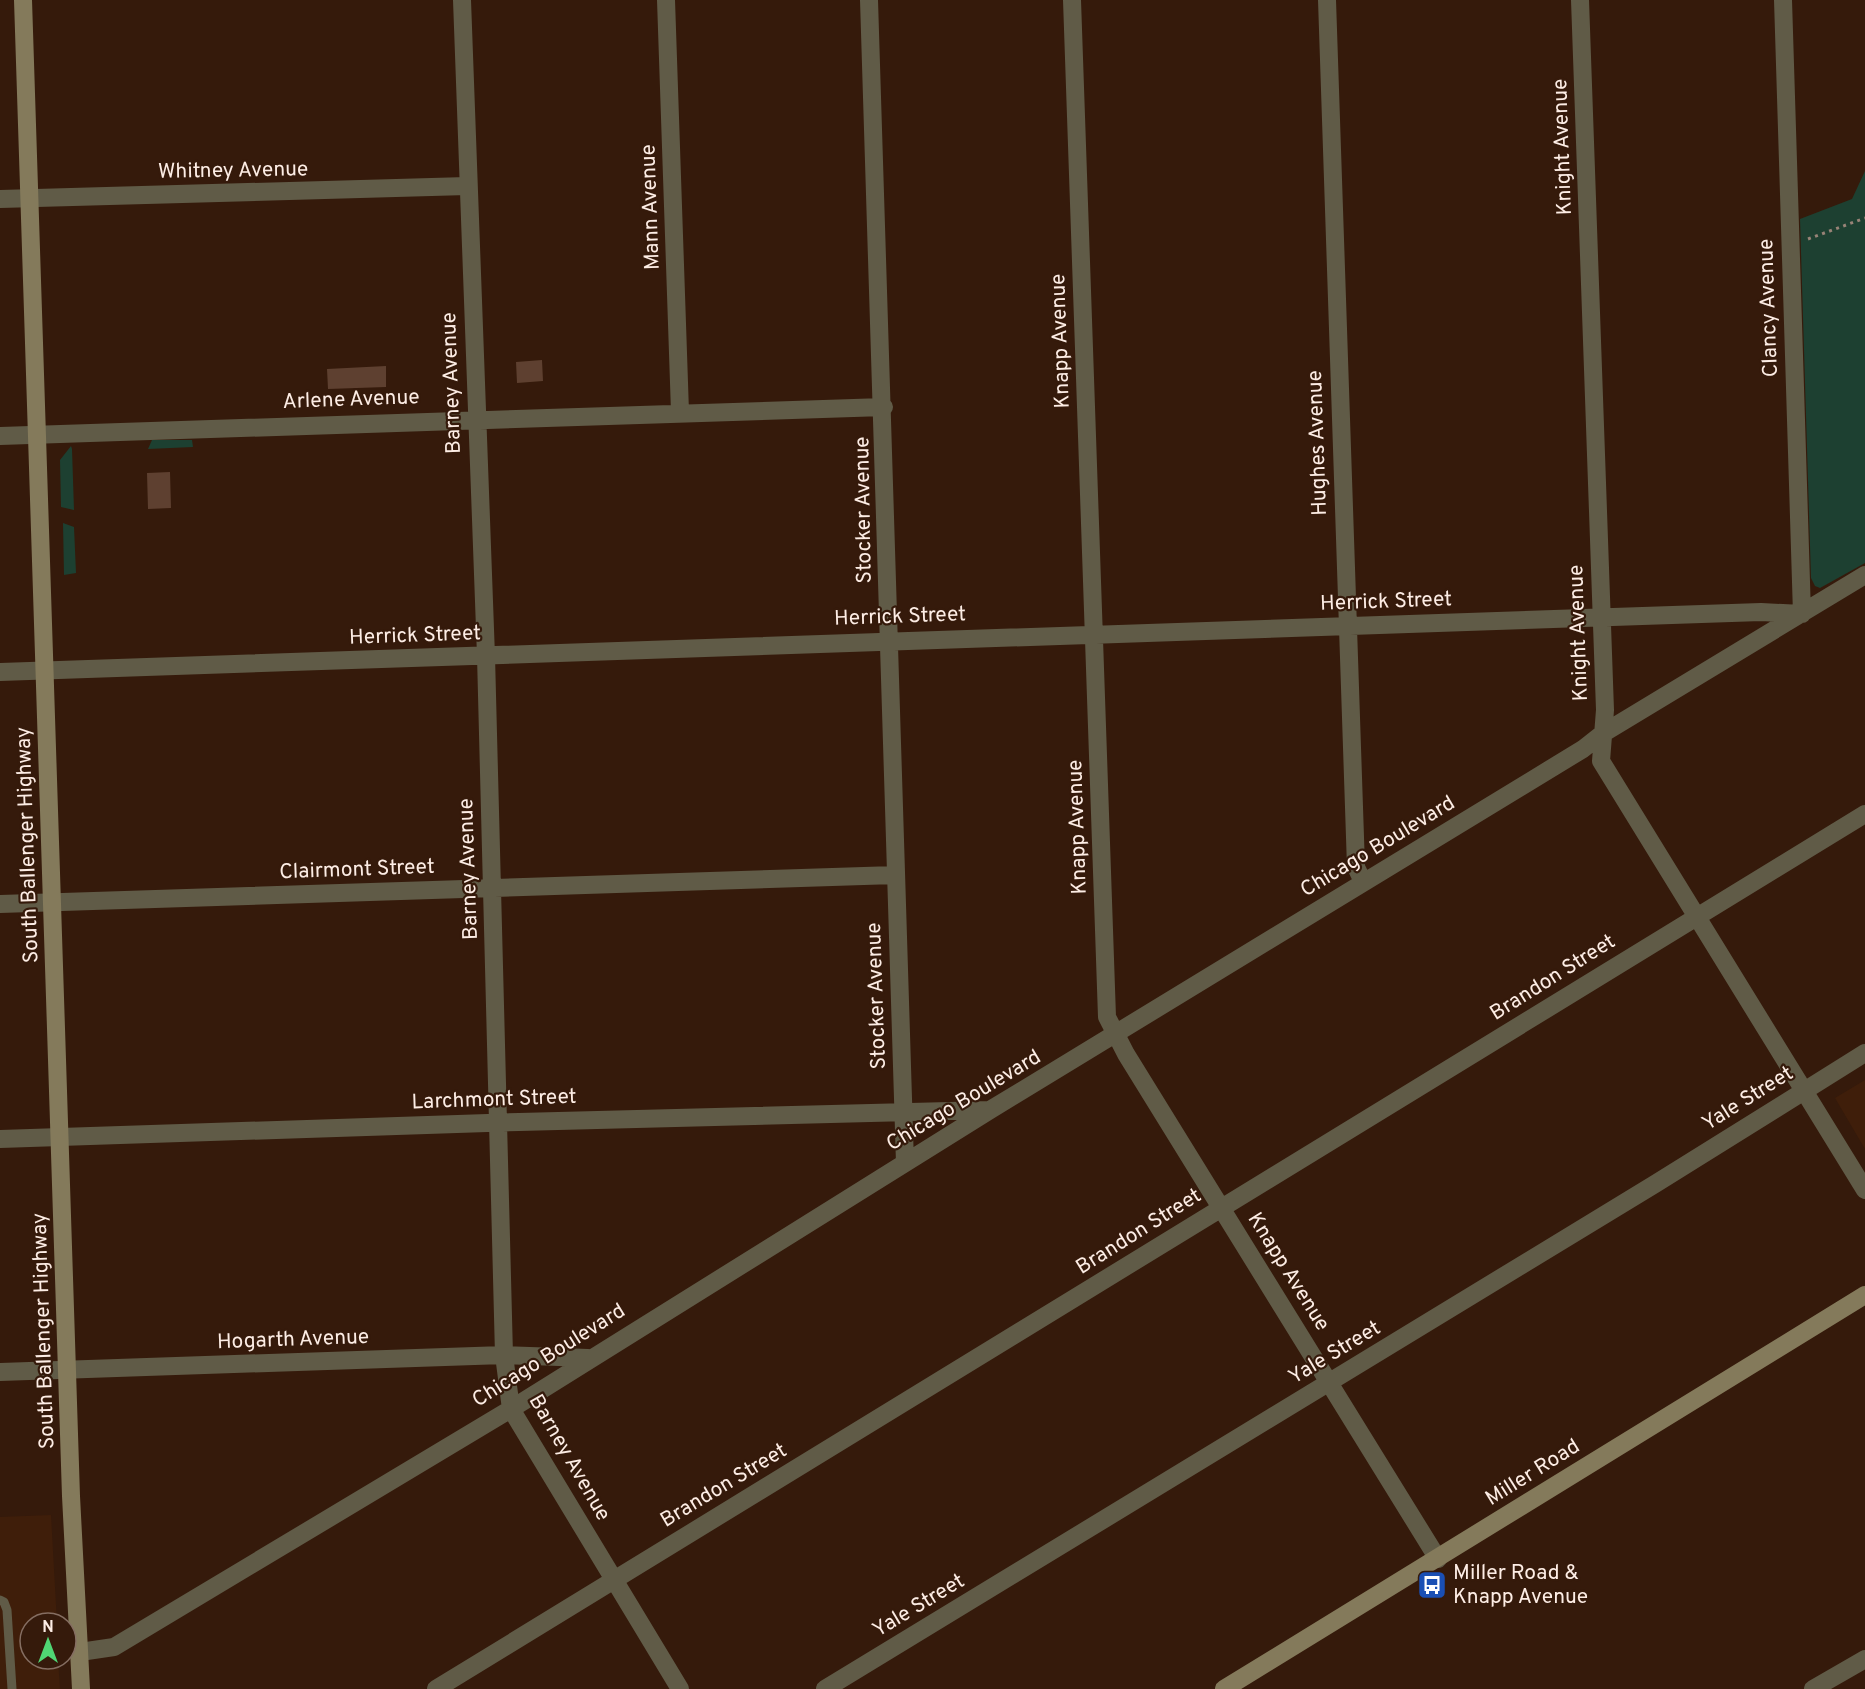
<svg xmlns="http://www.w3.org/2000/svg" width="1865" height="1689" font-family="Overpass,sans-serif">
	<rect width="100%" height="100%" fill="#351a0b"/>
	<path fill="#3f1e0a" d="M1865 1080V1149L1835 1098Z
		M51 1515 57 1623H30V1659H58L60 1689H0V1517Z"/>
	<path fill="#1d4031" d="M1865 171V563L1820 588 1815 586 1811 578 1800 219 1852 199Z
		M152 440H192L193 447 148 449Z
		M71 446 72 449 74 510 61 507 60 460Z
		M63 523 74 527 76 573 64 575Z"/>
	<path fill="#5e4030" d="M542 360 543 381 517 383 516 362Z
		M386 366V387L328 389 327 369Z
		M170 472 171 508 148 509 147 473Z"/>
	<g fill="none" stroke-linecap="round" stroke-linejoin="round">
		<path stroke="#988377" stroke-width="3" stroke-dasharray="3 4.5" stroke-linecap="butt" d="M1808 239 1865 218"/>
		<path stroke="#605b47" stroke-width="9" d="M0 1600 4 1602 7 1610 12 1689"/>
		<path stroke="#605b47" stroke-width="18" d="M462 0 486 656 504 1355 511 1409 680 1689
			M666 0 680 412
			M869 0 905 1163
			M1072 0 1107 1017 1126 1054 1438 1559
			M1327 0 1356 867 1363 882
			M1580 0 1605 710 1601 761 1865 1190
			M0 199 467 186
			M0 436 884 407
			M0 672 1761 612 1802 614 1783 0
			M0 904 895 875
			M0 1139 519 1122 989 1110
			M0 1372 504 1355 588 1358
			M80 1652 114 1647 511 1409 990 1110 1583 749 1602 734 1865 575
			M436 1689 1865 814
			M825 1689 1655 1184 1865 1053
			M1813 1689 1865 1659"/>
		<path stroke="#847a5b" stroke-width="18" d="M23 0 71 1496 81 1689
			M1224 1689 1865 1295"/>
	</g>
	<defs>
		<g id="bus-square" transform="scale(1.5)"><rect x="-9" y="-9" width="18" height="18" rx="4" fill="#1a4fb4" stroke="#351a0b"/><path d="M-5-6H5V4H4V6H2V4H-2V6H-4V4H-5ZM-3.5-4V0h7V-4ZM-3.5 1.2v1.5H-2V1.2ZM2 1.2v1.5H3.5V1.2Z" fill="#fff"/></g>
	</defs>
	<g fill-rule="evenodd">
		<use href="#bus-square" x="1432" y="1585"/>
	</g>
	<g text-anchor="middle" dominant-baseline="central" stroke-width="4.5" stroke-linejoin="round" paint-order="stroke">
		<g font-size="21" fill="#fdede5" stroke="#351a0b">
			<text transform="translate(1563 147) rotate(-92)">Knight Avenue</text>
			<text transform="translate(233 171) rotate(-1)">Whitney Avenue</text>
			<text transform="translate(651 207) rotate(-92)">Mann Avenue</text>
			<text transform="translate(1769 308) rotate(-92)">Clancy Avenue</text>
			<text transform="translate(1061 341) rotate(-92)">Knapp Avenue</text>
			<text transform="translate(452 383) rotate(-92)">Barney Avenue</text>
			<text transform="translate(351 400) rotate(-2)">Arlene Avenue</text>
			<text transform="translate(1318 443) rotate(-92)">Hughes Avenue</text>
			<text transform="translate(864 510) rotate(-91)">Stocker Avenue</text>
			<text transform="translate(1386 602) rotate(-2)">Herrick Street</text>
			<text transform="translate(900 617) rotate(-2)">Herrick Street</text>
			<text transform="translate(1579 633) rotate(-92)">Knight Avenue</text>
			<text transform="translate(415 636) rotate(-2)">Herrick Street</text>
			<text transform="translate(1078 827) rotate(-92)">Knapp Avenue</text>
			<text transform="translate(28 845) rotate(-92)">South Ballenger Highway</text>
			<text transform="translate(1378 847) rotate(-31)">Chicago Boulevard</text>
			<text transform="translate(469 869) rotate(-92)">Barney Avenue</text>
			<text transform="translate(357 870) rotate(-2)">Clairmont Street</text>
			<text transform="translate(1553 978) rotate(-32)">Brandon Street</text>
			<text transform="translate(877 996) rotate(-92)">Stocker Avenue</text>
			<text transform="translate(1748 1099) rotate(-32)">Yale Street</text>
			<text transform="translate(494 1100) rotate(-2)">Larchmont Street</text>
			<text transform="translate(964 1101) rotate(-31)">Chicago Boulevard</text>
			<text transform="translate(1139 1232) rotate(-32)">Brandon Street</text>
			<text transform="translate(1288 1272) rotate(58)">Knapp Avenue</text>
			<text transform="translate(44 1331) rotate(-92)">South Ballenger Highway</text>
			<text transform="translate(293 1340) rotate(-2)">Hogarth Avenue</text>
			<text transform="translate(1335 1353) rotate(-31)">Yale Street</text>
			<text transform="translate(549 1356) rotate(-32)">Chicago Boulevard</text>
			<text transform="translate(569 1458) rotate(60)">Barney Avenue</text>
			<text transform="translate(1533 1473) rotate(-32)">Miller Road</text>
			<text transform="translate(724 1486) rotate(-31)">Brandon Street</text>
			<text transform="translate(919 1606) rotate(-31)">Yale Street</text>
		</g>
		<g font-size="21" fill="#fdede5" stroke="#351a0b" text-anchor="start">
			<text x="1453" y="1573">Miller Road &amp;<tspan x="1453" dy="24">Knapp Avenue</tspan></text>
		</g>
	</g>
	<g transform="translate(48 1641)"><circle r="28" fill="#351a0b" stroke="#856e62" stroke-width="1.5"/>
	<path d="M0-4.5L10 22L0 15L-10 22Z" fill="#50d674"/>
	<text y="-9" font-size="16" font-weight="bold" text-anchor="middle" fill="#fdede5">N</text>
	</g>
</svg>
